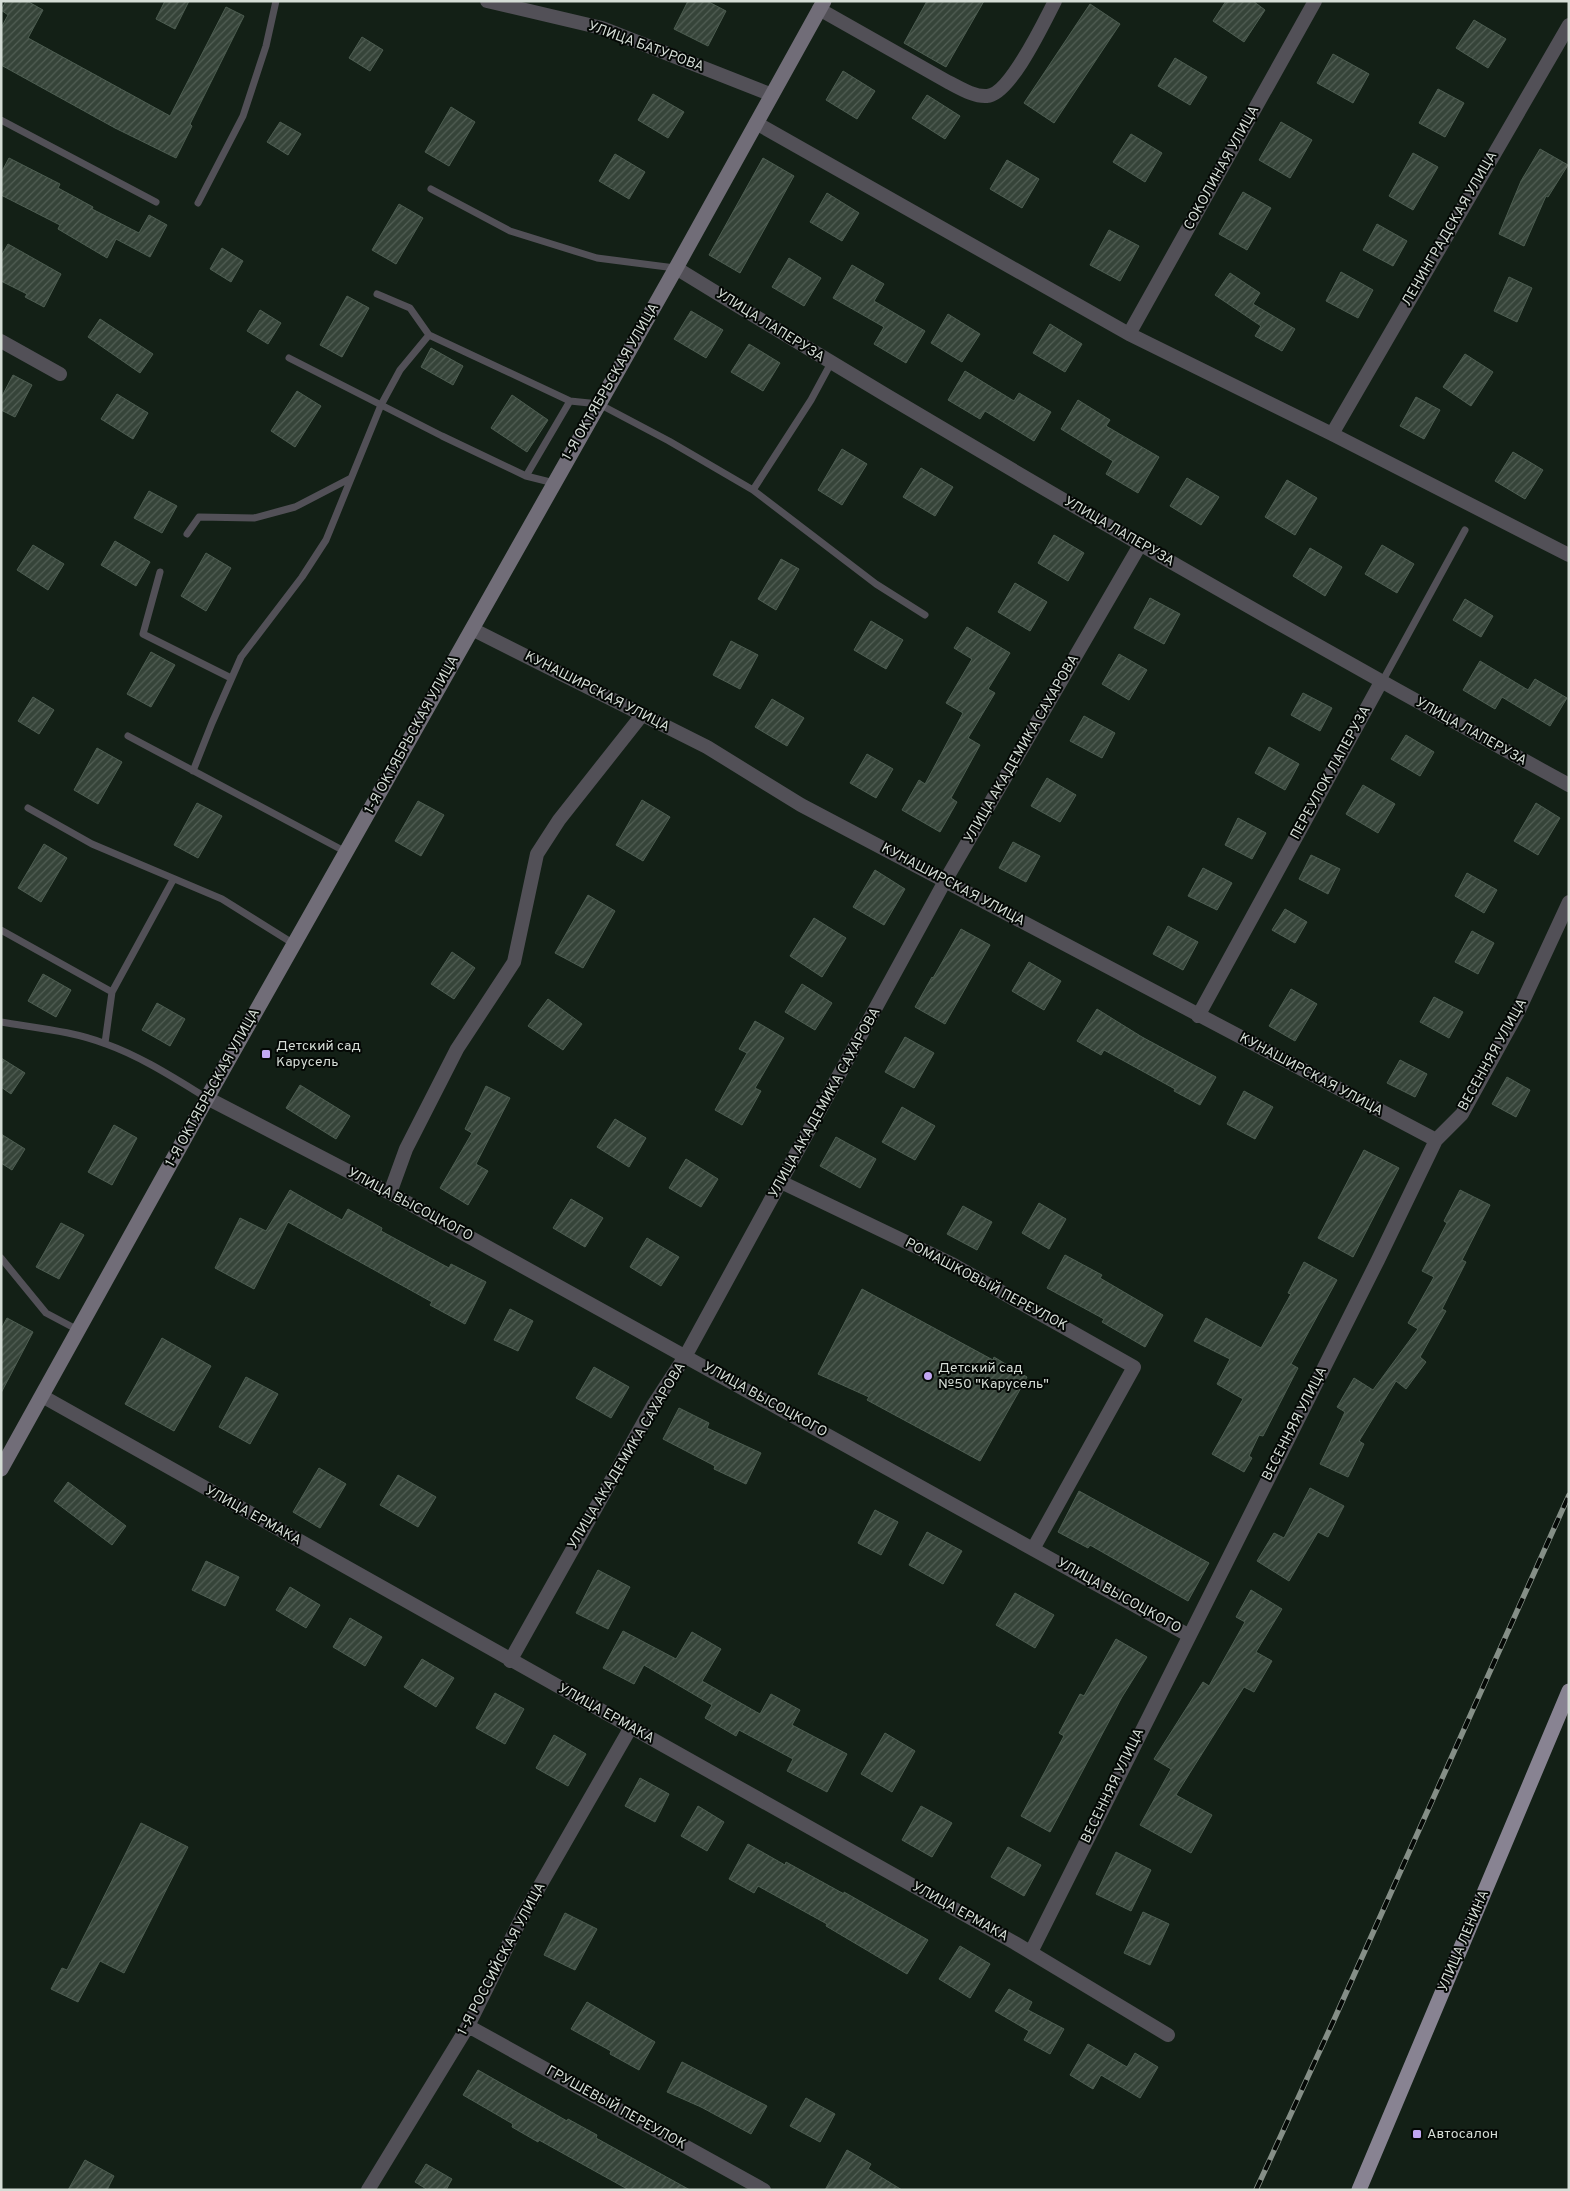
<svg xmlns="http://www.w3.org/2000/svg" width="1570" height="2191" font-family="Overpass,sans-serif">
	<defs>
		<pattern id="building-hatch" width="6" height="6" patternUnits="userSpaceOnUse" patternTransform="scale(1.25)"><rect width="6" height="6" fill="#364439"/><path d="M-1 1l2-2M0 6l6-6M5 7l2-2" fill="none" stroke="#525f55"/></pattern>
	</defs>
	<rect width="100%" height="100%" fill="#132016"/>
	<path fill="url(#building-hatch)" stroke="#4d5d51" d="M6 1H27L43 10 28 38 170 116 226 7 244 16 190 124 192 126 176 158 115 128 1 65V28L8 15 1 10Z
		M165 1H189L175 29 156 19Z
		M688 1H707L726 11 708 46 674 29Z
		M927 1H984L946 67 904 43Z
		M1226 1H1253L1265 10 1244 42 1213 21Z
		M1090 4 1120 24 1054 123 1024 103Z
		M1474 20 1506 39 1488 68 1456 48Z
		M362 37 383 50 370 71 349 58Z
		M1333 54 1369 74 1353 103 1317 83Z
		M1175 58 1207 77 1190 105 1158 86Z
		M843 71 875 91 857 119 826 100Z
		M1438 89 1464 103 1445 137 1419 123Z
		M653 94 684 112 668 138 638 120Z
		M927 95 960 116 945 139 912 118Z
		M451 107 475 122 449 166 425 152Z
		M280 122 301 134 288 155 267 142Z
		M1281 122 1312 140 1290 178 1259 160Z
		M1131 134 1162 153 1145 182 1113 162Z
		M1540 149 1568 165 1548 197 1546 196 1524 246 1499 234 1521 181Z
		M1413 153 1438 167 1413 210 1389 196Z
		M615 154 645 172 629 199 599 181Z
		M9 158 60 184 58 188 93 207 92 209 139 233 149 215 167 225 150 257 116 239 107 258 58 229 60 225 1 195V173Z
		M763 158 794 176 740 273 709 255Z
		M1007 160 1039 179 1022 208 990 189Z
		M1243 192 1271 208 1247 250 1219 234Z
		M827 193 859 213 842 241 810 222Z
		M399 204 423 218 396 264 372 250Z
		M1377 224 1407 241 1393 266 1363 250Z
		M1109 230 1139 246 1120 281 1090 265Z
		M8 244 61 274 44 307 25 297 27 294 1 281V256Z
		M222 248 243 261 231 282 210 269Z
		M789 258 821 278 804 306 772 287Z
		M852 265 884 284 874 301 925 331 906 363 874 344 884 327 833 298Z
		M1341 272 1373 290 1358 318 1326 301Z
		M1230 273 1260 293 1253 304 1295 329 1282 351 1255 336 1261 326 1215 295Z
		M1509 277 1532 288 1517 322 1494 311Z
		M347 296 369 308 342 357 320 345Z
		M260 310 281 323 268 344 247 331Z
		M691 311 723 330 706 358 674 339Z
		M948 314 980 334 962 362 931 343Z
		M100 319 153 354 140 373 88 337Z
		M1050 324 1082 344 1065 372 1033 353Z
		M749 344 780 363 763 391 731 372Z
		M431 348 463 366 453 385 421 367Z
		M1465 354 1493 372 1471 406 1443 387Z
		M965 371 1014 401 1019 393 1051 412 1034 441 985 411 980 419 948 400Z
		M13 375 32 385 15 417 1 410V398Z
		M297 391 321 406 295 447 271 431Z
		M117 394 148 413 133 439 101 419Z
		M512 395 548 420 527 452 491 428Z
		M1416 397 1440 410 1424 439 1400 426Z
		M1078 400 1110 420 1106 426 1159 457 1138 493 1106 474 1113 461 1061 429Z
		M842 449 867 464 842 505 818 490Z
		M1513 452 1543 470 1525 499 1495 481Z
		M921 468 953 487 935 516 903 497Z
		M1187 478 1219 497 1201 525 1170 506Z
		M1287 480 1317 498 1295 535 1265 517Z
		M149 491 177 506 162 533 134 518Z
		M1054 535 1084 553 1068 581 1038 563Z
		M115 541 150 562 136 586 101 565Z
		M33 545 64 564 48 590 17 570Z
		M1382 545 1414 564 1397 593 1365 574Z
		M1310 548 1342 567 1325 596 1293 576Z
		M206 553 231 568 206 611 181 596Z
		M781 559 799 569 776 610 758 599Z
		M1015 583 1047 602 1030 631 998 612Z
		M1150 598 1180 614 1164 644 1134 628Z
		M1465 599 1493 616 1481 637 1453 620Z
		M871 621 903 640 886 669 854 650Z
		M967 627 1010 653 988 689 995 693 968 738 980 745 951 798 957 802 940 832 902 810 919 780 925 784 963 713 946 703 972 659 954 648Z
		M731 641 758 655 740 689 713 675Z
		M151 652 175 665 151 707 127 694Z
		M1119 654 1147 670 1129 700 1102 684Z
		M1480 661 1528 690 1535 679 1567 698 1550 726 1502 697 1495 709 1463 690Z
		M1303 693 1332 708 1320 731 1291 715Z
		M33 697 54 710 39 734 18 721Z
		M772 699 804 718 787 746 755 727Z
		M1084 716 1115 733 1102 758 1070 741Z
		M1406 735 1434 752 1420 776 1391 759Z
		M1269 747 1299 764 1285 790 1255 773Z
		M97 748 122 762 98 804 74 790Z
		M867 754 893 769 876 798 850 783Z
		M1047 778 1076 795 1060 822 1031 806Z
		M1363 785 1395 804 1378 833 1346 814Z
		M642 800 670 817 643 861 616 845Z
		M418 801 444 815 421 856 395 841Z
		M197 803 222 816 198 858 174 845Z
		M1536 803 1560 818 1538 855 1514 841Z
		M1238 818 1266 833 1252 859 1225 845Z
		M1013 842 1040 856 1026 882 999 868Z
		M44 844 67 858 41 902 18 888Z
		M1311 855 1340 869 1328 894 1299 879Z
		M1203 868 1232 883 1217 910 1188 896Z
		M875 870 905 889 884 925 853 907Z
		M1467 873 1497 890 1484 913 1455 896Z
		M588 895 615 911 583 968 555 953Z
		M1285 909 1307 922 1295 943 1272 930Z
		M814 918 846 938 822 977 790 956Z
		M1168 926 1198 942 1183 970 1153 954Z
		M961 929 990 945 945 1024 915 1007 932 977 933 978Z
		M1472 931 1494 943 1478 974 1455 962Z
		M452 952 475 968 454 999 431 984Z
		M1029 962 1061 981 1044 1010 1012 991Z
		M43 974 71 990 56 1017 28 1001Z
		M802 984 832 1003 815 1030 785 1012Z
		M1291 989 1317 1004 1295 1041 1269 1026Z
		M1434 997 1463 1012 1449 1038 1420 1022Z
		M548 999 582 1024 563 1050 528 1026Z
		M157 1003 185 1019 170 1046 142 1030Z
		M1097 1009 1142 1037 1216 1077 1200 1105 1174 1091 1175 1089 1104 1050 1101 1055 1077 1041Z
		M755 1021 784 1038 755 1088 761 1091 742 1125 715 1110 747 1053 739 1049Z
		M905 1037 934 1053 914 1088 885 1072Z
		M1 1058 25 1073 11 1094 1 1087Z
		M1400 1060 1427 1074 1415 1097 1387 1083Z
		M1507 1077 1530 1090 1516 1117 1492 1104Z
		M300 1085 350 1116 336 1139 286 1108Z
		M486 1086 510 1098 476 1164 488 1171 468 1205 440 1188 472 1133 465 1129Z
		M1244 1091 1273 1107 1255 1139 1227 1124Z
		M902 1107 935 1126 915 1160 882 1142Z
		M615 1119 646 1138 629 1167 597 1147Z
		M114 1125 137 1138 112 1185 88 1172Z
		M1 1134 25 1149 12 1170 1 1163Z
		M836 1137 876 1159 860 1188 820 1166Z
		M1364 1150 1399 1168 1353 1257 1318 1238Z
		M686 1159 718 1179 701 1207 669 1188Z
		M290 1190 342 1220 348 1209 382 1228 381 1231 449 1268 451 1264 486 1282 465 1324 430 1305 432 1302 288 1222 254 1289 215 1268 240 1218 266 1231Z
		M1460 1190 1490 1205 1462 1260 1466 1262 1442 1309 1446 1311 1420 1357 1426 1362 1406 1389 1396 1381 1359 1441 1364 1444 1348 1477 1320 1464 1345 1412 1337 1407 1354 1378 1373 1390 1418 1329 1408 1323 1434 1277 1422 1271 1447 1223 1444 1221Z
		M571 1199 603 1218 585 1247 553 1228Z
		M1039 1203 1066 1219 1049 1249 1022 1233Z
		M963 1206 992 1222 977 1250 947 1234Z
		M61 1223 84 1235 59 1279 36 1267Z
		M647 1238 679 1257 661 1286 630 1267Z
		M1065 1255 1102 1275 1100 1278 1163 1315 1145 1347 1102 1322 1104 1319 1047 1288Z
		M1304 1262 1337 1280 1291 1364 1298 1368 1263 1436 1259 1435 1249 1456 1252 1458 1244 1472 1212 1454 1243 1399 1217 1384 1230 1359 1194 1341 1206 1318 1261 1348 1291 1294 1288 1293Z
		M862 1289 993 1360 994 1357 1027 1377 980 1461 867 1400 869 1397 818 1374Z
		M510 1309 533 1321 518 1351 494 1340Z
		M7 1318 33 1332 1 1393V1329Z
		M162 1338 211 1366 174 1431 125 1404Z
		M594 1367 629 1387 611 1418 576 1398Z
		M246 1377 278 1394 250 1444 219 1427Z
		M679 1408 709 1423 707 1428 761 1453 746 1484 714 1469 715 1466 663 1439Z
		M319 1468 346 1484 320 1528 293 1512Z
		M398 1475 436 1497 418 1527 380 1505Z
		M68 1482 126 1526 112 1545 54 1501Z
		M1310 1488 1344 1506 1328 1537 1318 1532 1289 1581 1257 1561 1274 1533 1284 1538Z
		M1079 1491 1209 1563 1188 1601 1090 1545 1088 1548 1058 1532Z
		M875 1510 898 1522 881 1555 858 1543Z
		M927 1532 962 1551 943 1584 909 1565Z
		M206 1561 239 1577 225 1606 192 1590Z
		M598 1570 630 1587 608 1629 576 1613Z
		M290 1587 320 1605 306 1628 276 1610Z
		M1251 1590 1282 1609 1256 1652 1272 1661 1254 1692 1244 1687 1176 1795 1212 1815 1191 1853 1140 1825 1171 1769 1154 1759 1203 1682 1209 1686 1245 1622 1236 1617Z
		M1015 1593 1054 1615 1035 1648 996 1625Z
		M350 1618 382 1637 365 1666 333 1647Z
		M623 1631 676 1659 692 1632 721 1649 702 1681 760 1714 771 1694 800 1710 792 1725 847 1754 827 1792 787 1771 793 1759 739 1730 736 1736 705 1718 712 1705 644 1665 634 1684 603 1668Z
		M1116 1639 1147 1657 1122 1697 1050 1832 1021 1816 1064 1736 1059 1733 1080 1694 1084 1696Z
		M422 1659 454 1678 436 1707 404 1687Z
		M495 1693 524 1709 505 1744 476 1728Z
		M885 1733 915 1751 892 1792 861 1774Z
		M554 1735 586 1754 568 1786 536 1768Z
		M640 1778 669 1794 655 1822 625 1806Z
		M698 1806 724 1822 707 1851 681 1836Z
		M921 1806 952 1823 932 1857 902 1840Z
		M141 1823 188 1847 124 1973 100 1961 78 2002 51 1989 62 1968 67 1970Z
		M748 1844 785 1865 786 1862 844 1894V1892L928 1940 907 1974 826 1926 827 1924 758 1886 754 1893 729 1879Z
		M1008 1847 1041 1865 1024 1896 991 1877Z
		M1116 1852 1151 1870 1131 1911 1096 1894Z
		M1143 1912 1169 1924 1150 1965 1124 1953Z
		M565 1913 597 1929 575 1970 544 1955Z
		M960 1946 990 1964 970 1998 939 1979Z
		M1009 1989 1032 2002 1028 2010 1064 2029 1050 2054 1024 2040 1029 2031 995 2011Z
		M587 2002 655 2042 639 2070 610 2054 611 2051 571 2029Z
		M1088 2044 1127 2067 1135 2053 1158 2067 1140 2098 1101 2075 1093 2089 1070 2075Z
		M682 2062 767 2106 751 2134 701 2107 667 2092Z
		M478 2070 567 2121 568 2119 597 2135 596 2138 690 2190H629L539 2140 538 2142 512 2127 513 2124 463 2095Z
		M806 2098 835 2114 820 2142 790 2126Z
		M847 2150 871 2164 868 2169 902 2190H825Z
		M85 2160 114 2176 107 2190H68Z
		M426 2164 452 2179 446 2190H428L415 2182Z"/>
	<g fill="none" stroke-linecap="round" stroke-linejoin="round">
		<path stroke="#525057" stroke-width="7" d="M1 120 156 202
			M431 189 510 231 597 258 675 268
			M198 203 243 116 266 46 276 1
			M429 335 570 401 599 404 669 441 753 490 876 584 925 615
			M289 358 442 436 526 476 554 483
			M526 476 570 401
			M753 490 811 400 831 363
			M187 534 199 517 254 518 295 507 351 478
			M160 572 143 634 231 678
			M1382 682 1465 530
			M128 736 346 852
			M193 771 212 723 241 657 302 577 326 540 381 405 400 370 429 335 410 308 377 294
			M28 808 92 844 222 899 294 944
			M1 930 112 992
			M1 1022C36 1028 73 1031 106 1044 142 1057 174 1078 207 1098
			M105 1043 112 992 173 880
			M1 1258 46 1313 78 1330"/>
		<path stroke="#525057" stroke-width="14" d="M487 1 602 28 772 95
			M819 9 948 82C960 88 974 97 987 96 1010 95 1044 22 1055 1
			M756 123 1129 334 1332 434 1569 555
			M676 268C969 448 1267 620 1569 785
			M1129 334 1315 1
			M1 341 60 374
			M1332 434 1569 25
			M472 629 707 747 801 805 1436 1140
			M1198 1016 1381 682
			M207 1098 390 1193 1188 1635
			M781 1182 952 1264 1134 1367 1033 1549
			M390 1193 406 1149 457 1049 514 962 537 854 559 820 642 715
			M42 1396 1015 1943 1168 2035
			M510 1661 654 1404 686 1355 945 881 1140 545
			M1031 1952 1378 1260 1436 1140 1462 1114 1518 1012 1569 902
			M468 2026 764 2190
			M368 2190 468 2026 522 1917 631 1727"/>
		<path stroke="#716d78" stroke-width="15" d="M1 1469 207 1098 676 268 824 1"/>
		<path stroke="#888392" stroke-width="15" d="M1359 2190 1569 1691"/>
		<g stroke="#858f87" stroke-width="5.5">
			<path id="rail" d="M1256 2190 1333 2022 1569 1495"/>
		</g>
		<use href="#rail" stroke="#040805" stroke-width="4" stroke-dasharray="11" stroke-linecap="butt"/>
	</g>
	<g fill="#c2a7f2" stroke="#040805" stroke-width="2">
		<rect x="261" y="1049" width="10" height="10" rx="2.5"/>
		<circle cx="928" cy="1376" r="5"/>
		<rect x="1412" y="2129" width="10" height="10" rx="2.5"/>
	</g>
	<g text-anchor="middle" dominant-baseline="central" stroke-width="4" stroke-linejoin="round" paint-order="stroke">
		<g font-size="14" fill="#d5ddd6" stroke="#040805">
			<text transform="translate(646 47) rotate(20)">УЛИЦА БАТУРОВА</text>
			<text transform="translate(1222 168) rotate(-61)">СОКОЛИНАЯ УЛИЦА</text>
			<text transform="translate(1450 229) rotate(-60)">ЛЕНИНГРАДСКАЯ УЛИЦА</text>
			<text transform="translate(770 326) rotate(32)">УЛИЦА ЛАПЕРУЗА</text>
			<text transform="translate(611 382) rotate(-60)">1-Я ОКТЯБРЬСКАЯ УЛИЦА</text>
			<text transform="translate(1119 532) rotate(30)">УЛИЦА ЛАПЕРУЗА</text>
			<text transform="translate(597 692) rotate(27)">КУНАШИРСКАЯ УЛИЦА</text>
			<text transform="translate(1471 732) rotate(29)">УЛИЦА ЛАПЕРУЗА</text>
			<text transform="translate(412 735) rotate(-61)">1-Я ОКТЯБРЬСКАЯ УЛИЦА</text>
			<text transform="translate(1022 749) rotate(-60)">УЛИЦА АКАДЕМИКА САХАРОВА</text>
			<text transform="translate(1331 773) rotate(-61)">ПЕРЕУЛОК ЛАПЕРУЗА</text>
			<text transform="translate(953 885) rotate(28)">КУНАШИРСКАЯ УЛИЦА</text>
			<text transform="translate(1493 1055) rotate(-61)">ВЕСЕННЯЯ УЛИЦА</text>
			<text transform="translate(1311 1075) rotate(28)">КУНАШИРСКАЯ УЛИЦА</text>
			<text transform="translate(213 1088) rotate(-61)">1-Я ОКТЯБРЬСКАЯ УЛИЦА</text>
			<text transform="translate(825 1103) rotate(-61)">УЛИЦА АКАДЕМИКА САХАРОВА</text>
			<text transform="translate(410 1205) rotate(28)">УЛИЦА ВЫСОЦКОГО</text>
			<text transform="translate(986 1285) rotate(28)">РОМАШКОВЫЙ ПЕРЕУЛОК</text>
			<text transform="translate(765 1400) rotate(29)">УЛИЦА ВЫСОЦКОГО</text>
			<text transform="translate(1295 1424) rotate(-63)">ВЕСЕННЯЯ УЛИЦА</text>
			<text transform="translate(627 1456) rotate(-59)">УЛИЦА АКАДЕМИКА САХАРОВА</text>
			<text transform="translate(253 1516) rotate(29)">УЛИЦА ЕРМАКА</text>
			<text transform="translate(1119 1596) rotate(29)">УЛИЦА ВЫСОЦКОГО</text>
			<text transform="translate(606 1714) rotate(29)">УЛИЦА ЕРМАКА</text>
			<text transform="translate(1113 1786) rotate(-64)">ВЕСЕННЯЯ УЛИЦА</text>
			<text transform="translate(960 1912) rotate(29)">УЛИЦА ЕРМАКА</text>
			<text transform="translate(1464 1941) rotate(-67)">УЛИЦА ЛЕНИНА</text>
			<text transform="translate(502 1959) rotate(-62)">1-Я РОССИЙСКАЯ УЛИЦА</text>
			<text transform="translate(616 2108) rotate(29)">ГРУШЕВЫЙ ПЕРЕУЛОК</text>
		</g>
		<g font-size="14" fill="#d5ddd6" stroke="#040805" text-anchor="start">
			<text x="276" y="1046">Детский сад<tspan x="276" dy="16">Карусель</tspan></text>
			<text x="938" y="1368">Детский сад<tspan x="938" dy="16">№50 "Карусель"</tspan></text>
			<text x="1427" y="2134">Автосалон</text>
		</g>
	</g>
	<rect width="1570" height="2191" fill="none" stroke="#d5ddd6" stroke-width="5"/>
</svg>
